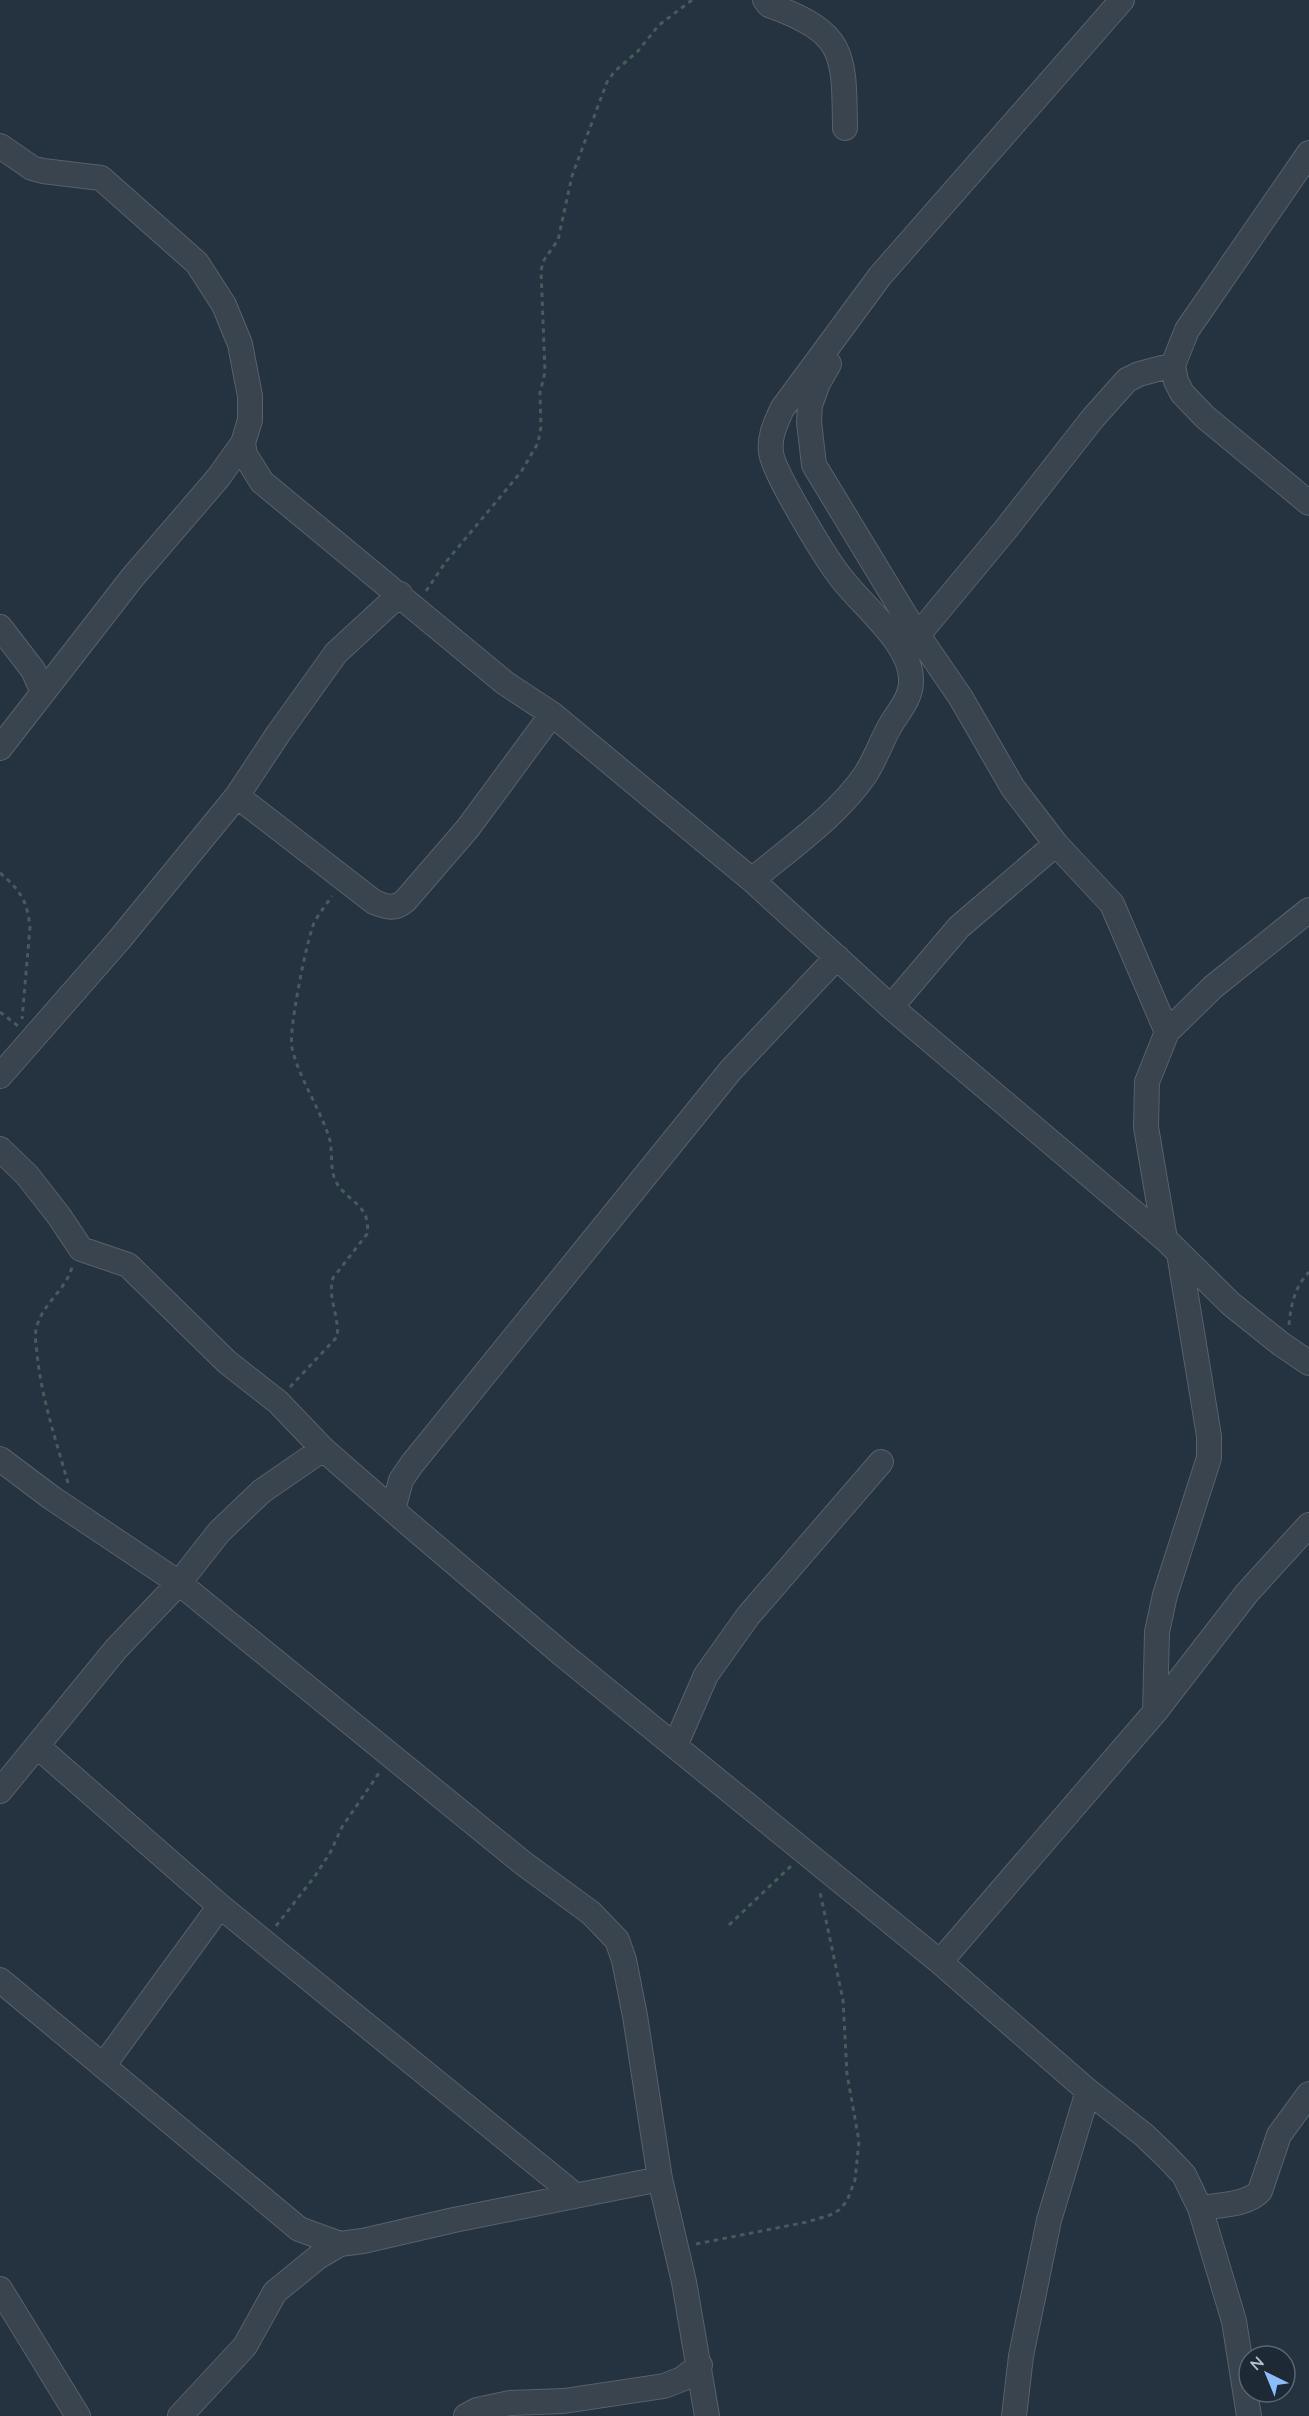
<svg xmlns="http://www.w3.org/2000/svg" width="1309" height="2416" font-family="Quicksand,sans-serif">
	<rect width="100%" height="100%" fill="#25323f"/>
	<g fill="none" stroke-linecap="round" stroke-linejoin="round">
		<g stroke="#57616c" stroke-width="26">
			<path id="minor" d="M765 0 769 5C846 33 844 53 845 128
				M0 146 32 168 43 171 101 178 197 263 224 305 240 344 250 396V420L243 443 245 455 262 482 505 683 552 714 752 880 891 1007 1165 1239 1231 1304 1281 1344 1309 1363
				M1309 153 1187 330 1173 365 1176 381 1182 393 1205 417 1309 503
				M829 364 818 383 810 405 809 422 814 465 911 625 961 698 1013 788 1056 844 1112 904 1167 1032
				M0 627 33 670 43 692
				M918 635 1006 529 1093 418 1127 380 1139 374 1173 365
				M0 748 132 578 218 478 243 443
				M237 796 374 902C387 907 394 910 405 901L468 828 552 714
				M752 880C789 849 837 816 865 775 875 760 881 742 890 726 897 713 911 699 911 682 913 643 860 605 839 575 825 557 772 470 771 452 769 436 776 423 782 409L880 276 1122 0
				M891 1007 959 927 1056 844
				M0 1076 119 940 237 796 278 734 336 653 400 594
				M0 1149 27 1175 59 1216 81 1249 128 1265 227 1362 278 1402 323 1449 409 1524 562 1654 940 1962 1088 2091 1144 2135 1167 2157 1184 2175 1200 2208 1234 2321 1249 2416
				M1165 1239 1146 1127 1147 1082 1167 1032 1213 987 1309 910
				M0 1459 52 1498 179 1583 523 1863 591 1913 617 1940 624 1960 635 2016 660 2179 684 2282 707 2416
				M393 1510 401 1480 412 1464 730 1071 837 957
				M1155 1712 1157 1632 1165 1595 1209 1458V1436L1179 1253
				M37 1746 220 1906 575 2195
				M675 1746 706 1675 748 1616 881 1462
				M0 1791 116 1649 179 1583 219 1532 262 1491 323 1449
				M940 1962 1155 1712 1247 1593 1309 1525
				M0 1980 299 2229 340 2244
				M103 2066 220 1906
				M1200 2208C1218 2205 1248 2205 1260 2191L1279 2135 1309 2094
				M0 2289 78 2416
				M180 2416 245 2346 275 2292 318 2257 340 2244 363 2241 454 2220 660 2179
				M466 2416 477 2410 510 2403 564 2401 664 2386 682 2379 700 2365
				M1014 2416 1021 2356 1049 2220 1088 2091"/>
		</g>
		<path stroke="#455c5d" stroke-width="3" stroke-dasharray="4.5 4.5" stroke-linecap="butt" d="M426 591 445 563 521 472 538 443 541 427 540 393 545 372 541 270 544 260 558 240 572 176 607 82 614 72 638 51 659 25 692 0
			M0 873C20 890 27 900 30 927L22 1019
			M0 1012 18 1026
			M1289 1325C1291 1305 1294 1288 1309 1272
			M290 1387 337 1337C340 1317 327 1298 333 1278L367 1234C372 1202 342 1201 334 1177 330 1164 333 1150 329 1137 319 1107 299 1078 292 1048 288 1032 307 939 314 923 319 913 326 905 332 896
			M68 1483C56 1440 41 1397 37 1353 36 1344 34 1334 37 1326 43 1303 66 1290 72 1267
			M729 1925 791 1866
			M276 1926 315 1876 330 1853 342 1827 379 1773
			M696 2244 807 2222 830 2215 839 2210 847 2201 855 2180 859 2141 847 2074 843 2000 820 1892"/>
		<use href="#minor" stroke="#39444f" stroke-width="24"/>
	</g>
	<g transform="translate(1267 2374) rotate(317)"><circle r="28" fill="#1d2934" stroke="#5a6570" stroke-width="1.5"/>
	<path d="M0-4.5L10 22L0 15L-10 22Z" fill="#8bbef8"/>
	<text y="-9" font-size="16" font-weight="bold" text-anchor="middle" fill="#b5bec9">N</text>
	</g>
</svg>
